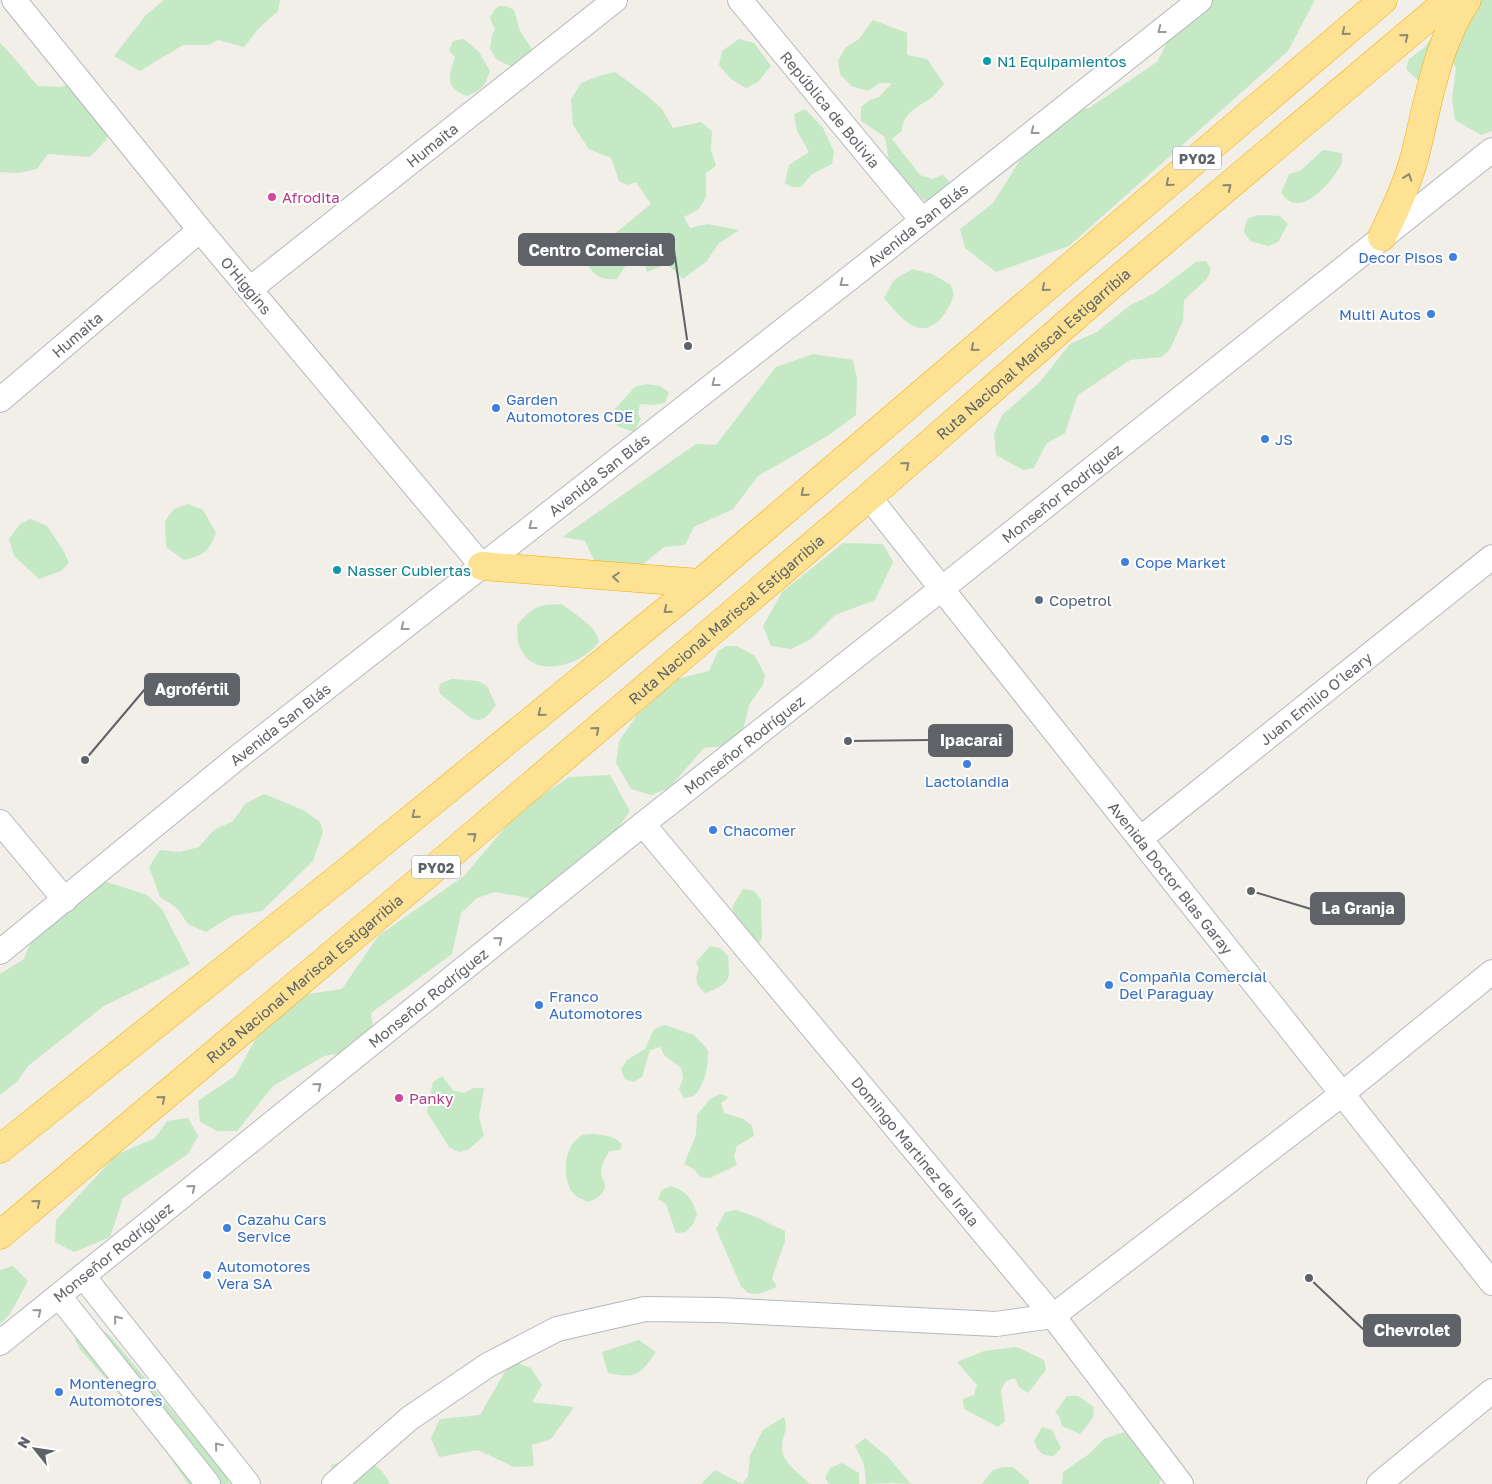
<svg xmlns="http://www.w3.org/2000/svg" width="1492" height="1484" font-family="'Golos Text',sans-serif">
	<rect width="100%" height="100%" fill="#f1efe8"/>
	<path fill="#c5e8c5" d="M164 0H280L278 11 259 28 244 47 218 40 209 45H183L140 71 114 56 146 15Z
		M1194 0H1315L1288 51 1069 246 996 272 965 248 960 229 993 203 1049 114 1089 108 1157 62 1185 8Z
		M1472 0H1492V131L1481 135 1455 120 1452 99 1456 68 1451 59 1420 82 1406 69 1409 59 1424 48 1449 13Z
		M499 6H506L514 10 520 31 532 49 531 55 514 68 496 59 490 48 492 35 495 29 490 18 494 10Z
		M873 20 907 33V55L927 59 944 84C939 89 935 95 930 99 917 107 902 114 902 131L892 139 920 175 932 179 943 175 955 187 927 203 890 168 885 137 861 121V107L870 100 879 97 892 83H880L868 91 851 86 840 74 838 61 845 48 859 39Z
		M464 39 479 52 490 71C484 87 483 89 467 96 444 87 449 76 455 57L449 50 453 41Z
		M739 39 754 43 771 66 758 82 746 88 731 79 719 65 722 51Z
		M0 43C14 56 25 72 38 86L59 87 80 81 112 101 114 122 106 140 90 157 48 154 37 169 18 173 0 172Z
		M615 72 645 94 662 109 673 128 701 122 712 131 711 150 716 166 706 173V197L699 209 684 217 690 228 707 224 739 230 718 244 707 261 683 279 667 264 647 272 641 253 630 259 617 279C597 281 592 272 582 257L588 246 602 244 651 204 636 182 627 185 619 181 611 158 589 149 573 125 571 99 581 83 599 76Z
		M805 109 823 128 834 152 832 164 812 174 801 187H792L785 183 789 165 809 152 797 131 794 114Z
		M1323 150 1342 153C1342 157 1343 162 1341 165 1334 178 1313 204 1297 203 1290 203 1285 198 1281 193L1289 174 1300 171Z
		M1259 215 1280 216 1288 224 1278 242 1268 246 1250 241 1244 232 1246 222 1249 218Z
		M1206 261 1211 269 1207 279 1184 300 1183 321 1170 349 1162 357 1130 360 1078 395 1065 433 1046 444 1034 468 1023 470 996 455 994 434 1002 415 1039 383 1070 344 1097 332 1129 306 1155 293 1196 262Z
		M912 269 932 274 951 285C952 289 954 293 953 296 950 310 935 331 919 328 904 324 893 308 884 298L894 280Z
		M813 354 853 360 857 379 856 415 829 435 758 476 733 509 694 527 685 545 664 547 631 574 610 573 594 560 585 541 562 537 696 444 716 445 776 367Z
		M647 384 660 386 669 392 665 403 654 405 640 404 638 414 641 419 634 432 617 426 613 411 635 387Z
		M188 504 203 510 216 533C208 553 204 555 184 560L166 547 165 521 174 509Z
		M31 519 47 526 62 548 69 563 61 571 39 579 14 556 9 539 20 524Z
		M843 543 883 544 893 562 875 600 835 615 811 639 791 649 771 646 763 626 782 592Z
		M562 604C574 614 597 626 599 642 582 665 532 682 519 645 517 640 518 632 517 626 532 606 538 605 562 604Z
		M726 646H737L755 656 765 675 763 685 749 705 742 735 726 746 704 748 669 788 651 795 631 789 616 763 619 741 637 715 677 679 709 671 718 651Z
		M452 679 478 681 487 686 496 705C489 714 484 723 472 719L440 694 439 688 441 683Z
		M610 775 630 811 573 893 557 903 495 892 477 898 461 913 452 954 371 1013 374 1033 363 1049 324 1056 273 1086 237 1131H217L200 1122 198 1101 235 1076 266 1020 301 995 342 989 378 936 464 876 518 812 569 777Z
		M264 794 303 810 320 822 323 832 313 861 262 911 232 916 206 932 188 924 177 908 160 897 149 867 160 850 180 852 199 847 214 830 233 821 245 804Z
		M85 875 147 895 162 909 190 964 104 1006 28 1066 17 1082 0 1095V974L24 959 40 918Z
		M743 889 754 891 761 899 762 939 755 947 735 928 732 907Z
		M710 946 720 948 728 956C730 982 731 982 706 993 696 986 694 980 699 968L696 962Z
		M665 1025 694 1035 708 1050C708 1068 706 1082 694 1096L684 1098 679 1089 683 1078 681 1068 665 1056 660 1047 650 1050 642 1077 634 1082 625 1079 621 1069 627 1060 645 1049 654 1029Z
		M442 1076 454 1091 464 1093 474 1088H484L479 1117 484 1136 469 1149 459 1152 449 1147 427 1112 433 1082Z
		M720 1094 729 1097 721 1103 724 1113 744 1119 752 1126 754 1136 737 1146 734 1156 737 1165 710 1178 700 1177 694 1169 684 1164 696 1135 697 1115 710 1099Z
		M188 1118 198 1136 188 1154 123 1198 110 1237 74 1252 55 1242 56 1220 116 1155 155 1138 167 1121Z
		M595 1134C605 1136 618 1136 622 1146L620 1150 610 1151C605 1156 601 1167 601 1174 601 1178 605 1182 605 1186 605 1193 595 1200 588 1202 585 1200 581 1199 577 1197 560 1184 562 1144 583 1135 586 1134 591 1134 595 1134Z
		M671 1186C686 1191 692 1199 697 1214L693 1224 686 1232 676 1233 666 1204 658 1199 662 1190Z
		M736 1210 756 1217 785 1231V1241L772 1278 777 1287 758 1294 748 1293 741 1286 716 1229 725 1212Z
		M13 1266 28 1281 10 1314 0 1324V1270Z
		M80 1311 111 1337 228 1478 229 1484H188L158 1439 79 1348 71 1330Z
		M639 1340 656 1352C640 1375 636 1379 608 1373L602 1352Z
		M1017 1347 1044 1360 1046 1370 1028 1393 1019 1387 1015 1378 1006 1381 1001 1390 1005 1421 998 1427 964 1409 963 1399 974 1395 977 1385 957 1362 984 1351Z
		M511 1361 531 1368 542 1385 532 1402 574 1407 551 1439 532 1445 534 1466 514 1467 478 1450 439 1457 431 1438 440 1419 480 1415Z
		M1067 1396H1078L1094 1407 1093 1418 1080 1434 1062 1426 1059 1416 1055 1413Z
		M784 1417C789 1431 782 1434 782 1447 781 1462 801 1475 810 1484H701L715 1470 742 1484 748 1477 750 1456 763 1430Z
		M1042 1427 1052 1430 1061 1448 1054 1456C1042 1456 1038 1452 1034 1441Z
		M1124 1432 1139 1445 1161 1480 1159 1484H1062L1063 1472 1089 1454 1104 1439Z
		M865 1438 889 1458 911 1484 893 1483 866 1484 864 1464 855 1446Z
		M354 1458C373 1461 382 1468 390 1484H331V1465Z
		M842 1463 859 1473V1484H829L825 1478 830 1468Z
		M1003 1467H1013L1029 1481V1484H982L993 1470Z"/>
	<g fill="none" stroke-linecap="round" stroke-linejoin="round">
		<g stroke="#b5b8bc" stroke-width="26">
			<g id="minor">
				<path id="s1" d="M14 0 200 230 482 566"/>
				<path id="s2" d="M740 0 922 220"/>
				<path id="s3" d="M250 289 615 0"/>
				<path id="s4" d="M0 400 200 230"/>
				<path id="s5" d="M869 497 1492 1283"/>
				<path d="M0 822 65 900"/>
				<path id="s6" d="M643 824 1053 1316 1181 1484"/>
				<path id="s7" d="M1140 839 1492 557"/>
				<path id="s8" d="M0 952 238 757 855 274 1200 0"/>
				<path d="M83 1276 248 1484"/>
				<path d="M59 1296 208 1484"/>
				<path id="s9" d="M0 1343 643 824 945 586 1492 150"/>
				<path d="M334 1484 410 1418 488 1365 557 1329 645 1309 719 1310 996 1324 1053 1316 1342 1094 1492 972"/>
				<path d="M1379 1484 1492 1391"/>
			</g>
		</g>
		<g stroke="#f9ab00" stroke-width="29">
			<g id="highway">
				<path d="M1382 237C1394 212 1406 187 1414 159 1428 106 1435 47 1467 0"/>
				<path d="M482 566 700 583"/>
				<path d="M0 1149 350 869 700 583 1383 0"/>
				<path id="s10" d="M0 1235 436 867 869 497 1109 287 1449 0"/>
			</g>
		</g>
		<use href="#minor" stroke="#fff" stroke-width="24"/>
		<use href="#highway" stroke="#fde293" stroke-width="28"/>
	</g>
	<defs><path id="oneway-chevron" d="M-2-3.5L2.5 0L-2 3.5" fill="none" stroke-width="1.6" stroke-linecap="round" stroke-linejoin="round" transform="scale(1.25)"/></defs>
	<g stroke="#979a9d">
		<use href="#oneway-chevron" transform="translate(1161 30) rotate(142)"/>
		<use href="#oneway-chevron" transform="translate(1034 131) rotate(142)"/>
		<use href="#oneway-chevron" transform="translate(843 283) rotate(142)"/>
		<use href="#oneway-chevron" transform="translate(715 383) rotate(142)"/>
		<use href="#oneway-chevron" transform="translate(532 526) rotate(142)"/>
		<use href="#oneway-chevron" transform="translate(404 627) rotate(142)"/>
		<use href="#oneway-chevron" transform="translate(499 940) rotate(-39)"/>
		<use href="#oneway-chevron" transform="translate(318 1086) rotate(-39)"/>
		<use href="#oneway-chevron" transform="translate(192 1188) rotate(-39)"/>
		<use href="#oneway-chevron" transform="translate(38 1312) rotate(-39)"/>
		<use href="#oneway-chevron" transform="translate(117 1319) rotate(-129)"/>
		<use href="#oneway-chevron" transform="translate(218 1446) rotate(-129)"/>
	</g>
	<g stroke="#8e8975">
		<use href="#oneway-chevron" transform="translate(1345 32) rotate(140)"/>
		<use href="#oneway-chevron" transform="translate(1405 37) rotate(-40)"/>
		<use href="#oneway-chevron" transform="translate(1408 177) rotate(-71)"/>
		<use href="#oneway-chevron" transform="translate(1169 183) rotate(140)"/>
		<use href="#oneway-chevron" transform="translate(1228 187) rotate(-40)"/>
		<use href="#oneway-chevron" transform="translate(1045 288) rotate(140)"/>
		<use href="#oneway-chevron" transform="translate(974 348) rotate(140)"/>
		<use href="#oneway-chevron" transform="translate(906 465) rotate(-41)"/>
		<use href="#oneway-chevron" transform="translate(804 493) rotate(139)"/>
		<use href="#oneway-chevron" transform="translate(616 577) rotate(-175)"/>
		<use href="#oneway-chevron" transform="translate(667 610) rotate(141)"/>
		<use href="#oneway-chevron" transform="translate(541 713) rotate(141)"/>
		<use href="#oneway-chevron" transform="translate(596 730) rotate(-41)"/>
		<use href="#oneway-chevron" transform="translate(415 815) rotate(141)"/>
		<use href="#oneway-chevron" transform="translate(473 836) rotate(-41)"/>
		<use href="#oneway-chevron" transform="translate(162 1099) rotate(-40)"/>
		<use href="#oneway-chevron" transform="translate(37 1203) rotate(-40)"/>
	</g>
	<g fill="#0f9aa8" stroke="#fff" stroke-width="2">
		<circle cx="987" cy="61" r="5"/>
		<circle cx="337" cy="570" r="5"/>
	</g>
	<g fill="#d1479c" stroke="#fff" stroke-width="2">
		<circle cx="272" cy="197" r="5"/>
		<circle cx="399" cy="1098" r="5"/>
	</g>
	<g fill="#3f7fe0" stroke="#fff" stroke-width="2">
		<circle cx="1453" cy="257" r="5"/>
		<circle cx="1431" cy="314" r="5"/>
		<circle cx="496" cy="408" r="5"/>
		<circle cx="1265" cy="439" r="5"/>
		<circle cx="1125" cy="562" r="5"/>
		<circle cx="967" cy="764" r="5"/>
		<circle cx="713" cy="830" r="5"/>
		<circle cx="1109" cy="985" r="5"/>
		<circle cx="539" cy="1005" r="5"/>
		<circle cx="227" cy="1228" r="5"/>
		<circle cx="207" cy="1275" r="5"/>
		<circle cx="59" cy="1392" r="5"/>
	</g>
	<circle fill="#5c6f8a" stroke="#fff" stroke-width="2" cx="1039" cy="600" r="5"/>
	<g text-anchor="middle" dominant-baseline="central" stroke-width="4" stroke-linejoin="round" paint-order="stroke">
		<g fill="#fff" stroke="#8f9295" stroke-width="1">
			<rect x="1173" y="146.5" width="48" height="23" rx="4"/>
			<rect x="412" y="855.5" width="48" height="23" rx="4"/>
		</g>
		<g font-size="14" font-weight="bold" fill="#5f6368">
			<text x="1197" y="158">PY02</text>
			<text x="436" y="867">PY02</text>
		</g>
		<g font-size="15" fill="#0d838f" stroke="#fff" text-anchor="start">
			<text x="997" y="61">N1 Equipamientos</text>
			<text x="347" y="570">Nasser Cubiertas</text>
		</g>
		<g font-size="15" fill="#5f6368" stroke="#fff">
			<text stroke="none"><textPath href="#s2" startOffset="142">República de Bolivia</textPath></text>
			<text stroke="none"><textPath href="#s3" startOffset="232">Humaita</textPath></text>
			<text stroke="none"><textPath href="#s8" startOffset="1171">Avenida San Blás</textPath></text>
			<text stroke="none"><textPath href="#s1" startOffset="368">O'Higgins</textPath></text>
			<text stroke="none"><textPath href="#s4" startOffset="101">Humaita</textPath></text>
			<text stroke="none"><textPath href="#s10" startOffset="1358">Ruta Nacional Mariscal Estigarribia</textPath></text>
			<text stroke="none"><textPath href="#s8" startOffset="766">Avenida San Blás</textPath></text>
			<text stroke="none"><textPath href="#s9" startOffset="1360">Monseñor Rodríguez</textPath></text>
			<text stroke="none"><textPath href="#s10" startOffset="952">Ruta Nacional Mariscal Estigarribia</textPath></text>
			<text stroke="none"><textPath href="#s7" startOffset="225">Juan Emilio O´leary</textPath></text>
			<text stroke="none"><textPath href="#s8" startOffset="361">Avenida San Blás</textPath></text>
			<text stroke="none"><textPath href="#s9" startOffset="955">Monseñor Rodríguez</textPath></text>
			<text stroke="none"><textPath href="#s5" startOffset="486">Avenida Doctor Blas Garay</textPath></text>
			<text stroke="none"><textPath href="#s10" startOffset="398">Ruta Nacional Mariscal Estigarribia</textPath></text>
			<text stroke="none"><textPath href="#s9" startOffset="550">Monseñor Rodríguez</textPath></text>
			<text stroke="none"><textPath href="#s6" startOffset="426">Domingo Martinez de Irala</textPath></text>
			<text stroke="none"><textPath href="#s9" startOffset="145">Monseñor Rodríguez</textPath></text>
		</g>
		<g font-size="15" fill="#b23c85" stroke="#fff" text-anchor="start">
			<text x="282" y="197">Afrodita</text>
			<text x="409" y="1098">Panky</text>
		</g>
		<g font-size="15" fill="#366cbe" stroke="#fff" text-anchor="start">
			<text x="1443" y="257" text-anchor="end">Decor Pisos</text>
			<text x="1421" y="314" text-anchor="end">Multi Autos</text>
			<text x="506" y="399">Garden<tspan x="506" dy="17">Automotores CDE</tspan></text>
			<text x="1275" y="439">JS</text>
			<text x="1135" y="562">Cope Market</text>
			<text x="967" y="781" text-anchor="middle">Lactolandia</text>
			<text x="723" y="830">Chacomer</text>
			<text x="1119" y="976">Compañia Comercial<tspan x="1119" dy="17">Del Paraguay</tspan></text>
			<text x="549" y="996">Franco<tspan x="549" dy="17">Automotores</tspan></text>
			<text x="237" y="1219">Cazahu Cars<tspan x="237" dy="17">Service</tspan></text>
			<text x="217" y="1266">Automotores<tspan x="217" dy="17">Vera SA</tspan></text>
			<text x="69" y="1383">Montenegro<tspan x="69" dy="17">Automotores</tspan></text>
		</g>
		<g font-size="15" fill="#4e5e75" stroke="#fff" text-anchor="start">
			<text x="1049" y="600">Copetrol</text>
		</g>
	</g>
	<path fill="none" stroke="#5f6368" stroke-width="2" d="M688 346L674 250M85 760L145 689M848 741L929 740M1251 891L1311 909M1309 1278L1364 1330"/>
	<g fill="#5f6368" stroke="#fff" stroke-width="2">
		<circle cx="688" cy="346" r="5"/>
		<circle cx="85" cy="760" r="5"/>
		<circle cx="848" cy="741" r="5"/>
		<circle cx="1251" cy="891" r="5"/>
		<circle cx="1309" cy="1278" r="5"/>
	</g>
	<g fill="#5f6368" stroke="#5f6368" stroke-width="2">
		<rect x="519" y="234" width="155" height="31" rx="5"/>
		<rect x="145" y="674" width="94" height="31" rx="5"/>
		<rect x="929" y="725" width="83" height="31" rx="5"/>
		<rect x="1311" y="893" width="93" height="31" rx="5"/>
		<rect x="1364" y="1315" width="96" height="31" rx="5"/>
	</g>
	<g font-size="16" text-anchor="middle" font-weight="bold" fill="#fff">
		<text x="596" y="256">Centro Comercial</text>
		<text x="192" y="695">Agrofértil</text>
		<text x="971" y="746">Ipacarai</text>
		<text x="1358" y="914">La Granja</text>
		<text x="1412" y="1336">Chevrolet</text>
	</g>
	<g transform="translate(35 1449) rotate(300)" stroke="#ffffff" stroke-width="4" paint-order="stroke">
	<path d="M0-4L9 19L0 12L-9 19Z" fill="#5f6368"/>
	<text y="-8" font-size="14" font-weight="bold" text-anchor="middle" fill="#5f6368">N</text>
	</g>
</svg>
